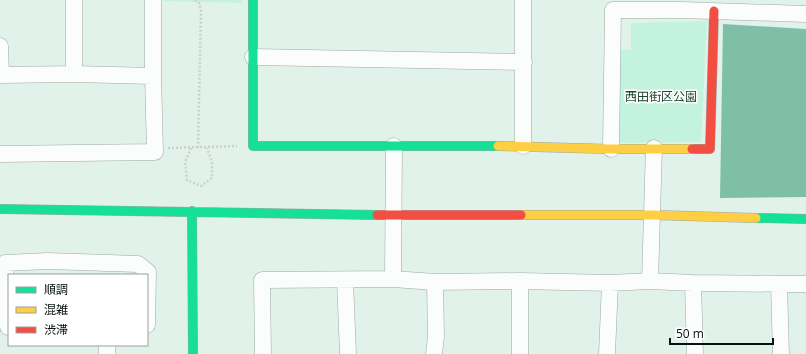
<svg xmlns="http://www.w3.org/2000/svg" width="806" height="354" font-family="'Open Sans','Noto Sans JP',sans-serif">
	<rect width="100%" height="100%" fill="#e1f2ea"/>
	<path fill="#c3f3df" d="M164 0H242V3L164 1Z
		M707 21 701 142 617 143 618 50H631V23Z"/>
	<path fill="#80bfa7" d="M723 24 806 29V197L720 198Z"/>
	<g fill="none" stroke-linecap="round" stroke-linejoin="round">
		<g stroke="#9ca9a4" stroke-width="17">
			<path id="street" d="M0 46 1 75
				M253 57 524 62
				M74 74V0
				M0 75 74 74 153 76
				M523 146V0
				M611 149 613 10H682L806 14
				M0 154 155 152 153 76V0
				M393 279 394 146
				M345 280 348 354
				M520 281V354
				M650 281 654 148
				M693 283 695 354
				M779 284 781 354
				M8 327 5 263 48 261 138 264 148 272 147 325
				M107 354V345
				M263 354 262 280 393 279 435 282 520 281 610 283 650 281 693 283 806 284
				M434 354 436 336 435 282
				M607 354 610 283"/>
		</g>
		<g stroke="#9ca9a4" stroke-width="10">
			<path id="fast" d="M253 0V146H498
				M0 209 377 215
				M192 211 193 354
				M756 218 806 219"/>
		</g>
		<g stroke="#9ca9a4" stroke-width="10">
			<path id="slow" d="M498 146 611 149H692
				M521 215H653L756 218"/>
		</g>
		<g stroke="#9ca9a4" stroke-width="10">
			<path id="jam" d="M692 149H710L714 11
				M377 215H521"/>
		</g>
		<path stroke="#ccd0ce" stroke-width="2.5" stroke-dasharray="2 2" stroke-linecap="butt" d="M195 0 199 3 201 11 198 148
			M168 148 237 146
			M191 148 185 162 187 180 201 186 212 178V162L207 148"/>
		<use href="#street" stroke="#fafdfc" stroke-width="16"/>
		<use href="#fast" stroke="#16e098" stroke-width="9"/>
		<use href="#slow" stroke="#ffcf43" stroke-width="9"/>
		<use href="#jam" stroke="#f24e42" stroke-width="9"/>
	</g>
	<g text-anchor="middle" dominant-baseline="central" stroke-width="3" stroke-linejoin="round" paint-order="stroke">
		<g font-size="12" fill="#1e4436" stroke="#fff">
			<text x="661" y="96">西田街区公園</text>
		</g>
	</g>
	<rect x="8" y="274" width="140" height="72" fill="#ffffff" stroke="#9ca09e"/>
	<rect x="16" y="287" width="20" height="6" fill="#16e098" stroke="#9ca09e"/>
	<text x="44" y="294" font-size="12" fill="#07110d">順調</text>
	<rect x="16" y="307" width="20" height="6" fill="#ffcf43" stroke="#9ca09e"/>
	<text x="44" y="314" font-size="12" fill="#07110d">混雑</text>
	<rect x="16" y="327" width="20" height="6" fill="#f24e42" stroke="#9ca09e"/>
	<text x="44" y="334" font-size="12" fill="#07110d">渋滞</text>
	<path d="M670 338v6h103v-6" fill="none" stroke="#07110d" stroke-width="2"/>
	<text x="676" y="338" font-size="12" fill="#07110d" stroke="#ffffff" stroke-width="3" paint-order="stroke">50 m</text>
</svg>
